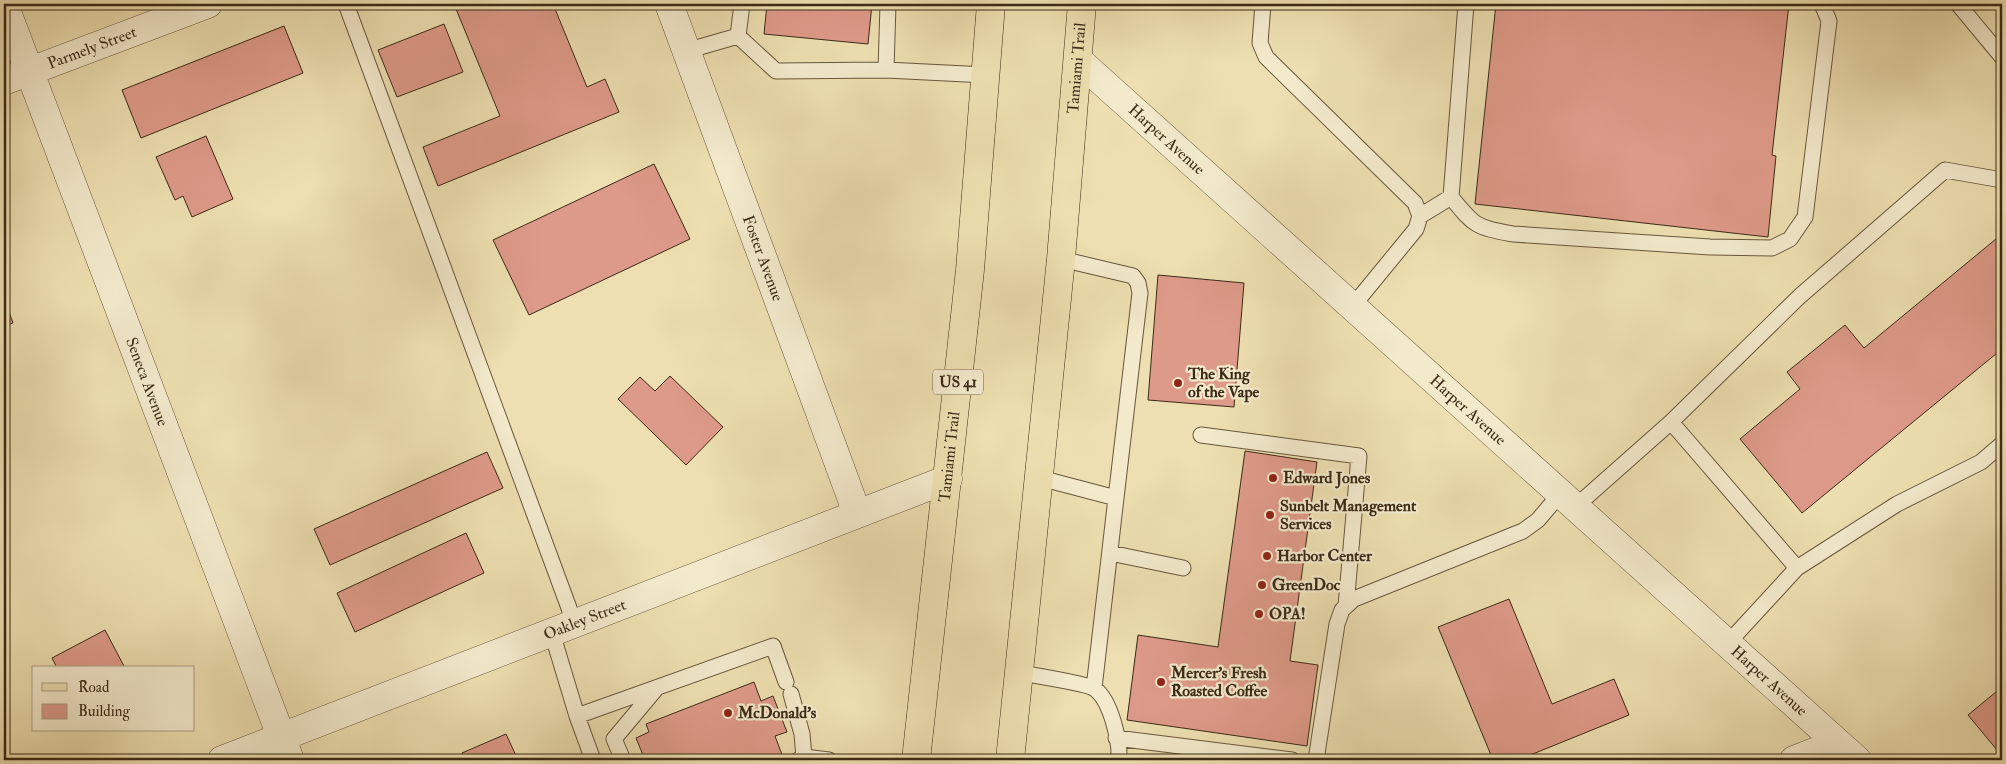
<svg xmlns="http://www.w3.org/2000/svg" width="2006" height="764" font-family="'IM FELL Double Pica',serif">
	<rect width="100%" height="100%" fill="#eddfb1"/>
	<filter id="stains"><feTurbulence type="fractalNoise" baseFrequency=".004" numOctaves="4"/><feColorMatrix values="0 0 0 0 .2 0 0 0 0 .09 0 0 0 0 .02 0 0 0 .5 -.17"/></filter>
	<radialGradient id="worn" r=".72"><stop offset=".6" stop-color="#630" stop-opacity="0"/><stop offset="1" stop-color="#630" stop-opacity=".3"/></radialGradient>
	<path fill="#de9a89" stroke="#3b2a16" d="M454 4H553L587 87 605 79 619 112 438 186 423 147 500 116Z
		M767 4H872L868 44 764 34Z
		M1496 4H1789L1772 155 1776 156 1768 237 1475 204Z
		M444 24 463 72 397 97 378 50Z
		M284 26 303 73 141 138 122 90Z
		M206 136 233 199 192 217 183 196 175 200 156 157Z
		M654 164 690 239 529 315 493 240Z
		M2002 234V349L1802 513 1740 439 1800 389 1787 372 1845 325 1864 348Z
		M1158 275 1244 283 1234 407 1148 400Z
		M4 298 13 323 4 326Z
		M670 376 723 427 686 465 618 399 640 377 655 391Z
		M1245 451 1317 462 1290 661 1318 665 1307 746 1127 720 1138 635 1218 647Z
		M487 452 503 488 330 565 314 529Z
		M466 533 484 573 355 632 337 593Z
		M1509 599 1552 704 1614 679 1629 715 1518 760H1493L1438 627Z
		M105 630 125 668H57L52 658Z
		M754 682 761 701 773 696 787 732 775 736 784 760H645L636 738 649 732 646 724Z
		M2002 687V756L1968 715Z
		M506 734 518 760H465L462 753Z
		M1141 757 1169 760H1140Z"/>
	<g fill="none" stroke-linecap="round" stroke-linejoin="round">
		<g stroke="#68573d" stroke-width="17">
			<path id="service" d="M346 4 569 608 573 624
				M1263 4 1260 43 1266 57 1415 203 1420 216 1416 229 1352 307
				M1958 4 2002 57
				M738 36 742 4
				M686 51 738 36 776 71 886 70 986 75
				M886 70 888 4
				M1451 197C1475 227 1476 227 1513 234L1710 247 1772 248 1790 239 1805 217 1829 21 1822 4
				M1420 216 1451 197 1466 4
				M1061 259 1133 276 1138 283 1140 293 1116 498
				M1671 422 1800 296 1945 170 2002 180
				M1201 435 1359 456 1346 606
				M1040 478 1116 498 1094 688
				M1575 507 1671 422 1797 568 1727 644
				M1110 553 1183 568
				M1797 568 1897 504 1981 462 2002 444
				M552 633 577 716
				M1020 673C1032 675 1088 684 1095 689 1111 701 1120 741 1119 760
				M791 694 802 734 804 757 802 760
				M1116 738 1292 760
				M593 760 577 716 773 646 786 682
				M623 760 614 739 655 690
				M798 760 804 757 829 760
				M1316 760 1337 624 1342 610 1354 599 1523 531 1538 520 1560 494"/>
		</g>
		<g stroke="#68573d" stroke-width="29">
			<g id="minor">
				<path id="s1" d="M4 4 290 760"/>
				<path id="s2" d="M669 4 857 513"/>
				<path id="s3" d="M1078 60 1857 760"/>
				<path id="s4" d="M4 81 208 4"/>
				<path id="s5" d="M222 760 948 479"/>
				<path d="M1794 760 1837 743"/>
			</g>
		</g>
		<g stroke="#3b2a16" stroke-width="29">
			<g id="primary">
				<path id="s6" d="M916 760 970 270 991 4"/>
				<path id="s7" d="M1010 760 1061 259 1082 4"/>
			</g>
		</g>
		<use href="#service" stroke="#f3eacc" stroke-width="15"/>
		<use href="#minor" stroke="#f3eacc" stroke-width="28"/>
		<use href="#primary" stroke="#eddfb1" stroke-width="28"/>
	</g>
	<g fill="#8f2418" stroke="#f3eacc" stroke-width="2">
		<circle cx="1178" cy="383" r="5"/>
		<circle cx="1273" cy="478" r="5"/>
		<circle cx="1270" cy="515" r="5"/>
		<circle cx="1267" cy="556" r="5"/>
		<circle cx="1262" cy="585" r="5"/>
		<circle cx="1259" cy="614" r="5"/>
		<circle cx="1161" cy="682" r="5"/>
		<circle cx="728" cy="713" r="5"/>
	</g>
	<g text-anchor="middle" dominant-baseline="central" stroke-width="4.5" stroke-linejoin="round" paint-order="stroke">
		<rect fill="#f3eacc" stroke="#72644d" stroke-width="1" x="933" y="369.5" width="50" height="25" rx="4"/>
		<g font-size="15" font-weight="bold" fill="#3b2a16">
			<text x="958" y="382">US 41</text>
		</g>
		<g font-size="16" fill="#3b2a16" stroke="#f3eacc">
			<text stroke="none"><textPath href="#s4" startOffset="94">Parmely Street</textPath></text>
			<text stroke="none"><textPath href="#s7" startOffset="695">Tamiami Trail</textPath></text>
			<text stroke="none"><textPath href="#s3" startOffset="119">Harper Avenue</textPath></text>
			<text stroke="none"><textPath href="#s2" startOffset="271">Foster Avenue</textPath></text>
			<text stroke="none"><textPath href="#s1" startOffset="404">Seneca Avenue</textPath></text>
			<text stroke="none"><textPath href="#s3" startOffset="524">Harper Avenue</textPath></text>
			<text stroke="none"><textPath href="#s6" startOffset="305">Tamiami Trail</textPath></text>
			<text stroke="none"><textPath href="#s5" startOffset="389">Oakley Street</textPath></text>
			<text stroke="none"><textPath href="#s3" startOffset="929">Harper Avenue</textPath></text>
		</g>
		<g font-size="16" font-weight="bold" fill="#3b2a16" stroke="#f3eacc" text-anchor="start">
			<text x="1188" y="374">The King<tspan x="1188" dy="18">of the Vape</tspan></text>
			<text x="1283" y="478">Edward Jones</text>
			<text x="1280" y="506">Sunbelt Management<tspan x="1280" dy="18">Services</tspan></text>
			<text x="1277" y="556">Harbor Center</text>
			<text x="1272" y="585">GreenDoc</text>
			<text x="1269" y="614">OPA!</text>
			<text x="1171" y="673">Mercer's Fresh<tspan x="1171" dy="18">Roasted Coffee</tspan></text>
			<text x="738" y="713">McDonald's</text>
		</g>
	</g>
	<rect width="2006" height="764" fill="none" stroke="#eddfb1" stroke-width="20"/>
	<rect x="5" y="5" width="1996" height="754" fill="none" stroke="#3b2a16" stroke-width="2.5"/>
	<rect x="10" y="10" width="1986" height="744" fill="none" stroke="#3b2a16"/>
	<rect x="32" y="666" width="162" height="65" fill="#f3eacc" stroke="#a99d83"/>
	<rect x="42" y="683" width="25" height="8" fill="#eddfb1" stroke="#a99d83"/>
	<text x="78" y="692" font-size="15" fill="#3b2a16">Road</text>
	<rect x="42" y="704" width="25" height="15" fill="#de9a89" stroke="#a99d83"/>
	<text x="78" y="716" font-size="15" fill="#3b2a16">Building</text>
	<rect width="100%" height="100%" filter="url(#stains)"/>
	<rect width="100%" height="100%" fill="url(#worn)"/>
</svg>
